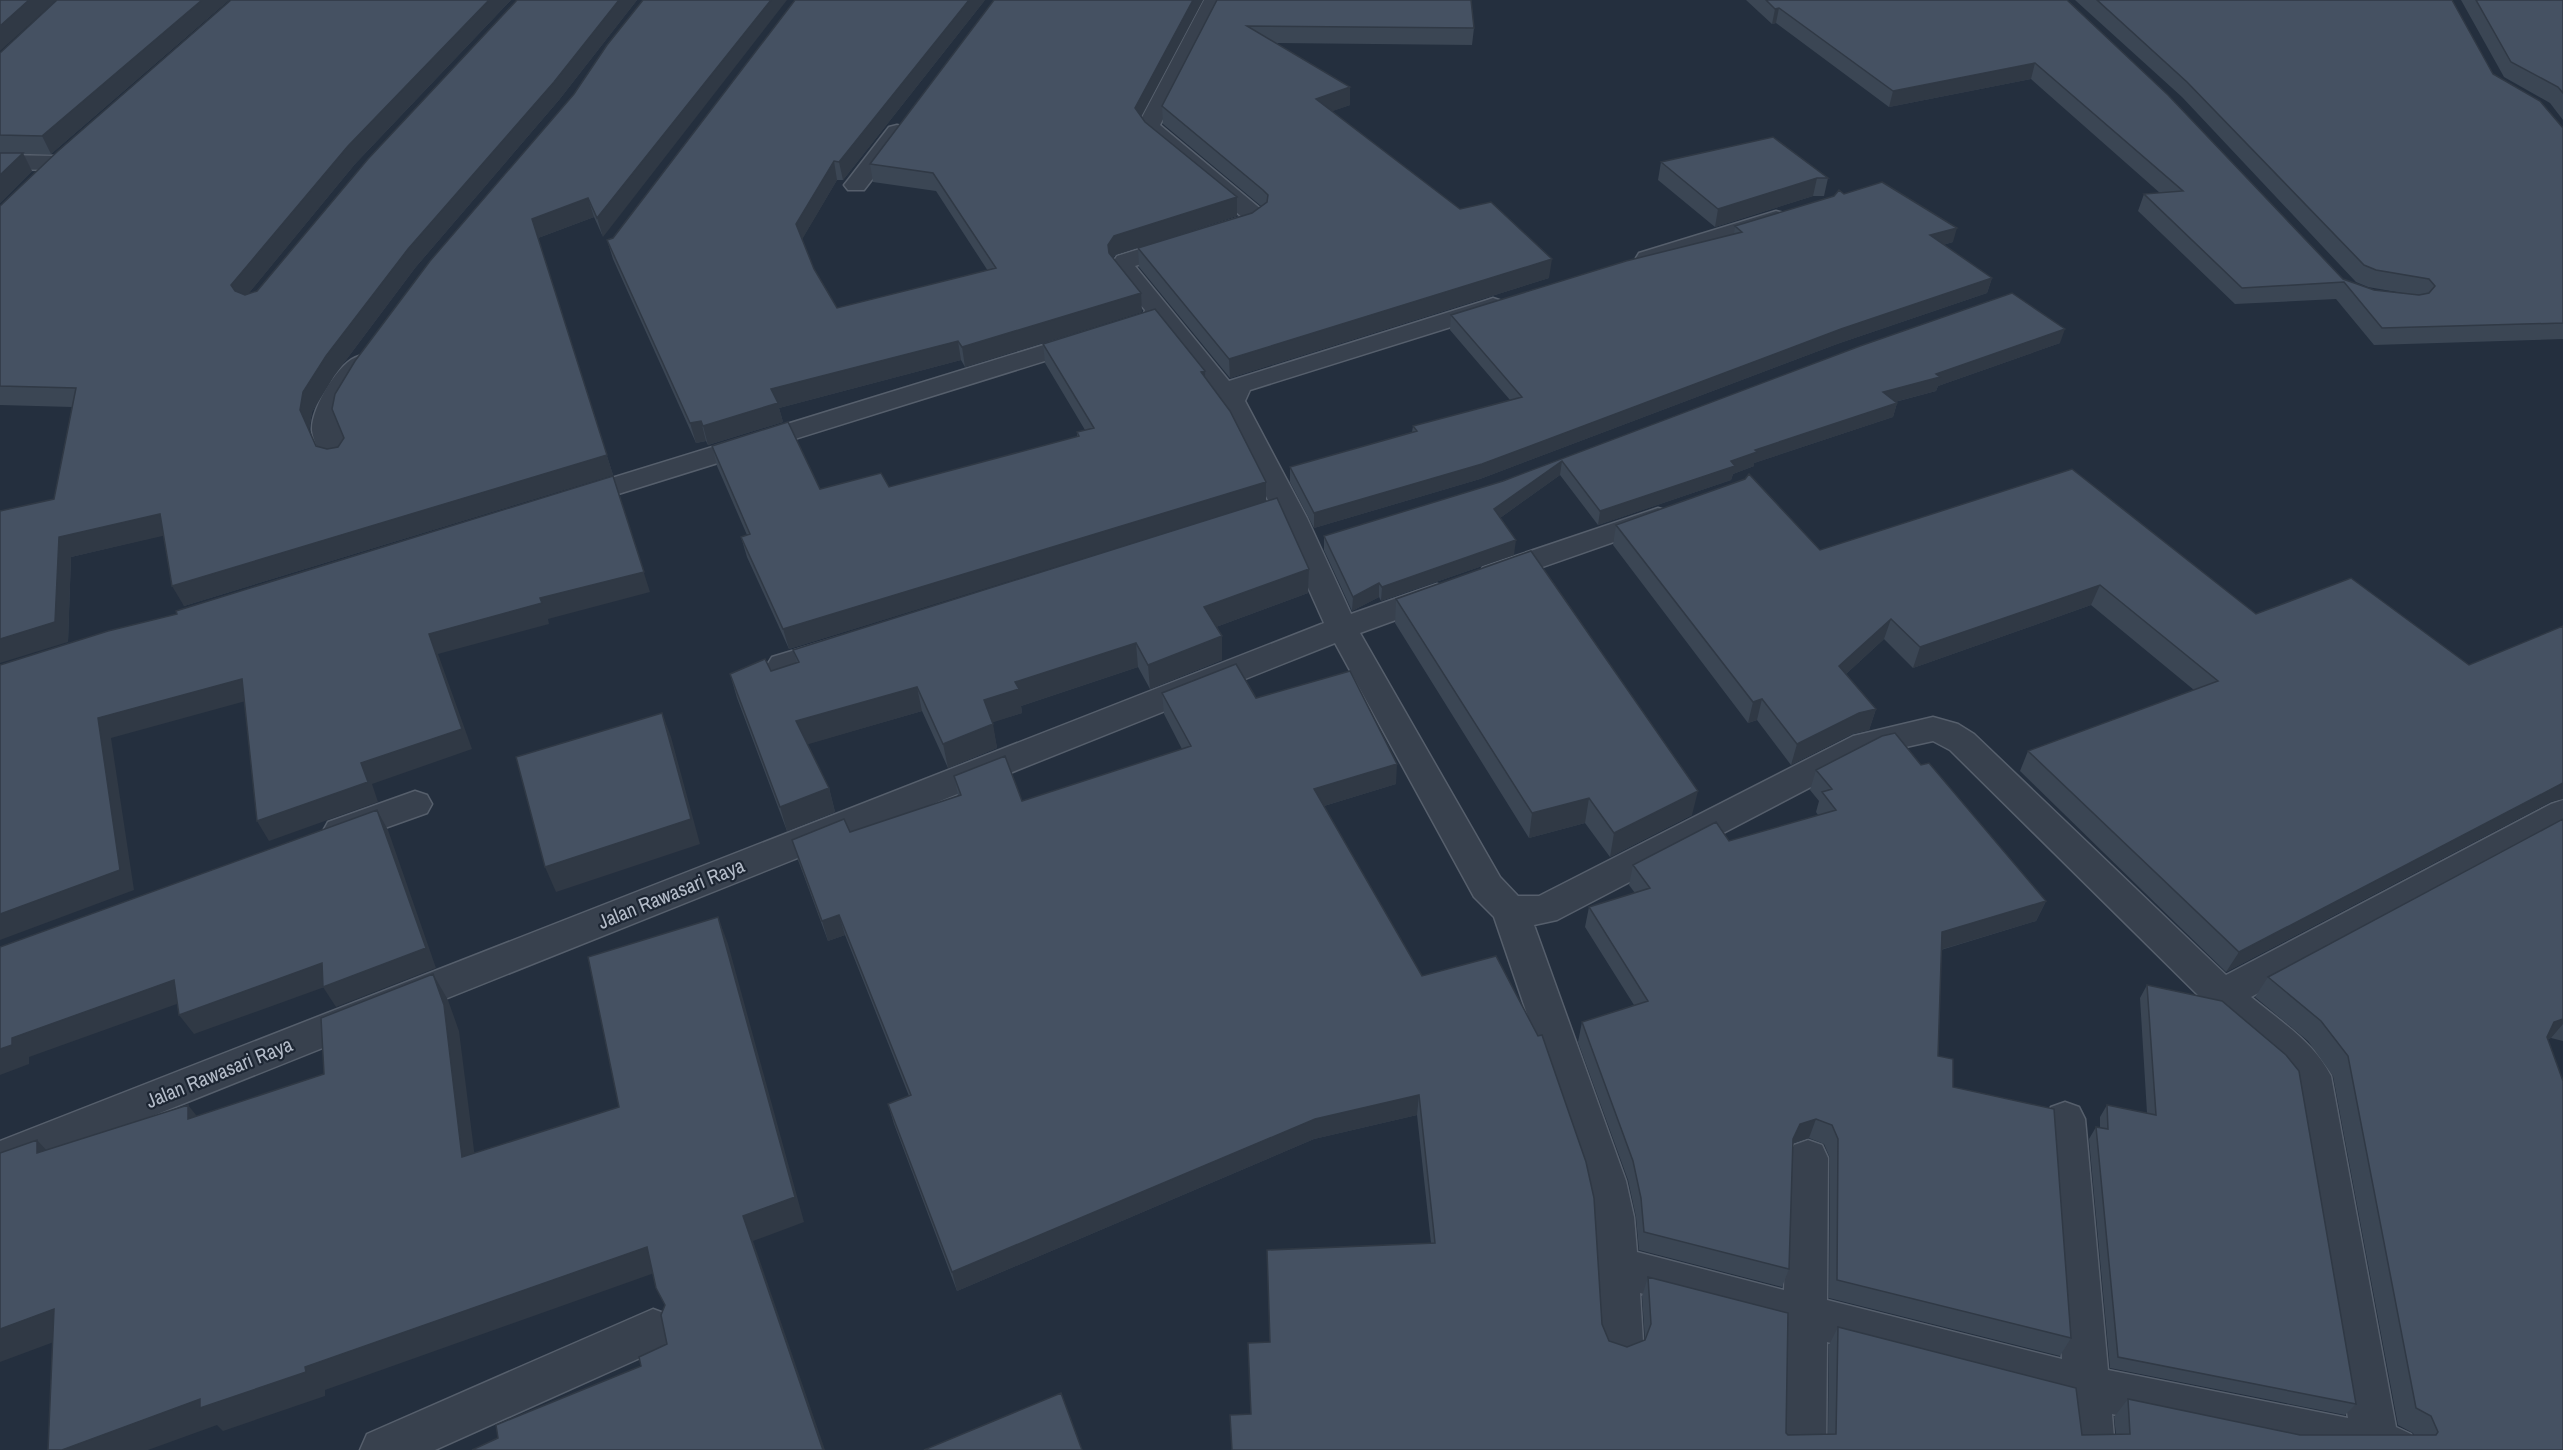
<svg xmlns="http://www.w3.org/2000/svg" width="2563" height="1450" font-family="'Archivo Narrow',sans-serif">
	<rect width="100%" height="100%" fill="#242f3e"/>
	<g fill="none" stroke-linecap="round" stroke-linejoin="round">
		<g stroke="#565f6c" stroke-width="3">
			<path id="minor" d="M1204 0H1224L1160 125 1262 210 1266 215 1265 220 1252 230 1135 266 1229 381 1484 301 1493 298 1502 301 1506 306 1502 311 1250 390 1245 401 1307 518 1351 614 1437 584 1448 587 1452 594 1448 601 1360 633 1500 877 1518 896H1539L1853 736 1933 717 1958 724 1974 734 2226 975 2551 804 2563 800V829L2251 997C2280 1021 2314 1042 2331 1076L2396 1427 2411 1434 2418 1450H2284L2112 1414 2115 1450H2069L2066 1404 1827 1342 1826 1450H1780L1783 1330 1640 1293 1643 1342 1637 1357 1621 1363 1605 1357 1599 1342 1592 1217 1584 1181 1494 917 1474 897 1335 643 0 1177V1141L1324 623 1277 518 1219 403 1157 326 583 505 573 508 563 505 559 499 563 493 1144 314 1145 310 1112 271 1111 265 1117 256 1242 217 1147 138 1138 125ZM1933 741 1950 750 2209 1006 2279 1066 2292 1082 2348 1418 2108 1370 2085 1119 2079 1107 2065 1102 2051 1107 2045 1119 2062 1359 1827 1300 1828 1158 1822 1145 1808 1140 1794 1145 1788 1158 1784 1290 1637 1252 1634 1217 1626 1181 1534 925 1557 920 1874 754Z
				M897 125 905 127 908 132 905 137 864 190H848L844 185 848 180 889 127Z
				M0 155 58 156 66 158 69 163 66 168 58 170 0 169Z
				M1776 211 1784 213 1788 218 1784 223 1648 265 1639 263 1636 258 1639 253Z
				M359 356 368 358 372 364C344 405 331 408 351 459L347 465 337 467 327 465C321 456 313 441 312 430 311 408 339 361 359 356Z
				M1658 508 1668 511 1673 517 1668 523 1494 584 1483 581 1479 574 1483 567Z
				M838 637 849 640 854 648 849 656 783 676 772 673 767 665 772 657Z
				M415 791 427 795 432 804 427 813 340 844 328 840 323 831 328 822Z
				M653 1309 669 1315 675 1330 669 1345 435 1450H360L367 1434Z"/>
		</g>
		<use href="#minor" fill="#38414e" fill-rule="evenodd"/>
	</g>
	<path fill="#3b4654" d="M57 0H229L51 154H23L32 171 0 203V53Z
		M231 0H511L355 164 248 294 257 291 517 0H637L559 100 415 268 334 376 312 412 309 430 316 446 327 449 338 447 574 94 603 237 594 217 538 238 613 475 184 606 164 535 71 557 68 642 54 499 72 407 0 405V206Z
		M985 0 843 180H837L802 239 814 269 837 308 988 271 936 191 873 182 870 164 994 0H1203L1141 117 1145 122 1237 216 1115 255 1113 258 1142 312 965 367 961 360 779 408 783 422 708 445 706 441 696 443 613 259 607 240 613 238Z
		M1217 0 1474 28 1472 45 1277 43 1350 105 1332 111 1549 278 1230 378 1139 267 1138 248 1252 213 1261 206 1163 124 1162 106Z
		M1746 0H2067L2343 279 2374 290 2408 294 2368 287 2356 282 2182 97 2075 0H2452L2493 74 2563 128V339L2374 345 2336 299 2235 304 2138 211 2144 194 2160 193 2031 79 1889 107 1776 23 1772 24Z
		M2461 0H2563V120L2550 103 2504 77Z
		M1661 162 1828 178 1824 196H1813L1715 227 1658 180Z
		M1844 194 1953 242 1943 245 1992 278 1987 293 1837 344 1480 479 1314 528 1290 482V467L1412 432 1413 426 1510 400 1450 330 1451 315 1734 234 1735 226Z
		M2060 343 1938 386 1936 391 1895 402 1897 403 1893 417 1754 463V466L1733 474 1731 480 1598 525 1560 475 1500 518 1514 555 1381 601 1379 597 1352 611 1324 550V536L1503 481 1860 346Z
		M1043 344 1205 371 1206 379 1266 482V501L1309 569 1308 593 1216 627 1222 660 1150 689 1138 667 1021 706 1022 713 992 722 997 748 948 768 922 711 807 744 829 788 835 812 787 831 737 698 730 674 771 671 797 663 793 650 1209 519 789 649 747 557 741 537 747 535 717 466 712 446 820 489 889 487 1077 437V432L1085 430 1045 363Z
		M2072 469 2256 614 2469 665 2550 802 2226 972 2020 771 2028 751 2194 690 2091 605 1913 668 1884 639 1846 674 1876 709 1869 730 1852 734 1791 765 1757 720 1748 723 1613 545 1616 525 1820 550Z
		M1396 599 1692 815 1610 857 1585 823 1529 838 1395 623Z
		M1162 693 1256 698 1396 784 1324 806 1602 1324 1609 1341 1627 1347 1645 1340 1642 1296 1648 1277 1788 1435 1828 1434 1829 1345 1838 1327 2082 1435 2116 1434 2114 1417 2128 1399 2300 1435H2414L2413 1433 2398 1425 2333 1076 2308 1041 2255 997 2268 977 2563 819V1041L2551 1038 2548 1039 2563 1450H1232L1251 1414 1270 1342 1267 1250 1431 1243 1417 1115 1314 1139 957 1291 894 1124 888 1104 909 1096 845 935 828 941 798 860 792 840 850 832 958 796 954 776 1022 801 1182 749 1164 714Z
		M1921 765 2046 901 2036 921 1941 950 1938 1056 2071 1338 2060 1356 1829 1298 1830 1158 1824 1144 1809 1138 1793 1143V1144L1789 1269 1782 1287 1639 1250 1636 1217 1628 1180 1578 1042 1582 1022 1634 1005 1585 927 1589 907 1635 893 1629 885 1633 865 1729 841 1818 815 1816 812 1819 801 1810 790 1816 770Z
		M2147 985 2356 1404 2345 1415 2110 1368 2089 1139 2096 1127H2100V1117L2107 1105 2147 1113 2140 998Z"/>
	<path fill="#303945" d="M29 0H57L0 51V26Z
		M202 0H229L51 154 42 136Z
		M489 0H511L355 164 240 304 231 285 348 146Z
		M619 0H637L559 100 415 268 334 376 312 412 309 430 300 410 303 392 326 356 408 249Z
		M771 0H787L603 237 597 218Z
		M969 0H985L843 180 839 162Z
		M1193 0H1203L1136 126 1135 108Z
		M1779 8 1776 23 1772 24 1775 9Z
		M2035 63 2031 79 1889 107 1893 91Z
		M1350 87V105L1316 117V99Z
		M23 153 32 171 0 203V175Z
		M834 161 837 180 800 243 796 224Z
		M1817 178 1813 196 1715 227 1718 209Z
		M1237 197V216L1115 255 1109 264 1108 245 1114 236Z
		M588 198 594 217 538 238 613 475 184 606 172 586 607 455 532 219Z
		M1957 228 1953 242 1925 250 1930 235Z
		M1552 259 1549 278 1230 378 1229 359Z
		M1992 278 1987 293 1837 344 1480 479 1314 528V513L1841 329Z
		M1141 293 1142 312 965 367 962 347Z
		M2065 329 2060 343 1938 386 1936 391 1879 406 1883 392Z
		M958 341 961 360 779 408 783 422 708 445 703 426 771 389Z
		M1205 371 1206 390 1201 372Z
		M1897 403 1893 417 1754 463V466L1733 474 1731 480 1598 525 1600 511 1731 461 1755 450Z
		M701 421 706 441 696 443 690 423Z
		M1562 461 1560 475 1493 523 1494 509Z
		M613 476 650 592 548 619 549 624 438 654 472 749 372 784 378 802 269 841 257 821 361 763 429 634 540 598Z
		M1266 482V502L789 649 783 629Z
		M160 514 171 534 71 557 68 642 0 663V639L59 537Z
		M1516 540 1514 555 1381 601 1382 587Z
		M1309 569 1308 593 1205 631 1204 607Z
		M1379 583V597L1352 611 1353 597Z
		M2100 585 2091 605 1913 668 1920 647Z
		M1891 619 1884 639 1833 686 1839 666Z
		M1222 636V660L1150 689 1148 665Z
		M1136 643 1138 667 1021 706 1022 713 988 724 984 700 1015 682Z
		M242 679 253 699 111 738 134 890 0 940V914L98 718Z
		M917 687 922 711 802 746 796 721Z
		M1762 699 1757 720 1748 723 1753 702Z
		M1876 709 1869 730 1852 734 1791 765 1797 744 1859 713Z
		M662 713 671 737 700 844 556 892 545 867Z
		M993 724 997 748 948 768 943 744Z
		M1397 764 1396 784 1314 809V789Z
		M2563 783V799L2550 802 2226 972 2239 952Z
		M829 788 835 812 787 831 780 807Z
		M1698 791 1692 815 1610 857 1614 833Z
		M1589 798 1585 823 1529 838 1532 813Z
		M377 810 388 830 436 968 336 1007 323 987 330 985 194 1034 179 1015Z
		M2046 901 2036 921 1933 952 1942 932Z
		M839 915 845 935 828 941 822 921Z
		M718 917 728 944 804 1222 753 1241 825 1450H823L743 1216Z
		M433 974 448 1000 459 1031 478 1182 462 1157Z
		M174 980 188 1000 29 1057V1064L0 1075V1049L12 1038Z
		M2563 1019V1024L2551 1038 2537 1042 2554 1022Z
		M1419 1095 1417 1115 1314 1139 957 1291 952 1272 1315 1119Z
		M188 1105 208 1130 188 1119Z
		M1816 1119 1809 1138 1793 1143 1786 1158 1793 1139 1800 1124Z
		M37 1140 60 1165 37 1153Z
		M647 1247 660 1271 325 1390V1396L223 1431 217 1425 148 1450H62L200 1399 305 1367Z
		M54 1309 78 1333 0 1362V1329Z"/>
	<path fill="#455162" stroke="#303945" stroke-width="1.5" d="M0 0H29L0 26Z
		M57 0H202L42 136 0 135V53Z
		M231 0H489L348 146 231 285 235 291 245 295 257 291 368 159 517 0H619L554 82 408 249 326 356 303 392 300 410 316 446 327 449 338 447 344 438 332 409 335 394 355 361 430 261 574 94 607 45 643 0H771L597 218 588 198 532 219 607 455 172 586 160 514 59 537 55 622 0 639V511L54 499 76 388 0 386V206L58 151Z
		M795 0H969L839 162 834 161 796 224 814 269 837 308 996 268 933 173 870 164 994 0H1193L1135 108 1145 122 1237 197 1114 236 1108 245 1109 253 1141 293 962 347 958 341 771 389 778 403 703 426 701 421 690 423 607 240 613 238Z
		M1217 0H1471L1474 28 1247 26 1350 87 1316 99 1460 209 1491 202 1552 259 1229 359 1138 248 1252 213 1267 202 1268 195 1263 190 1162 106Z
		M1766 0H2067L2168 95 2343 279 2374 290 2419 295 2429 293 2435 286 2429 279 2376 270 2364 265 2187 82 2097 0H2452L2493 74 2540 101 2563 128V323L2382 328 2344 282 2242 288 2144 194 2183 191 2035 63 1893 91 1779 8 1775 9Z
		M2476 0H2563V93L2558 87 2511 62Z
		M1773 137 1828 178H1817L1718 209 1661 162Z
		M0 153H23L0 175Z
		M1882 182 1957 228 1930 235 1992 278 1841 329 1482 464 1314 513 1290 467 1417 431 1413 426 1522 397 1451 315 1626 261 1742 232 1735 226 1834 196 1839 190 1844 194Z
		M2012 293 2065 329 1936 374 1940 377 1883 392 1897 403 1755 450 1757 452 1731 461 1735 466 1600 511 1562 461 1494 509 1516 540 1382 587 1379 583 1353 597 1324 536 1503 481 1860 346Z
		M1155 309 1205 371 1201 372 1230 411 1266 482 783 629 741 537 750 534 712 446 788 422 820 489 881 473 889 487 1079 436 1077 432 1094 428 1043 344Z
		M2072 469 2256 614 2351 578 2469 665 2563 626V783L2239 952 2028 751 2218 681 2100 585 1920 647 1891 619 1839 666 1876 709 1859 713 1797 744 1762 699 1753 702 1616 525 1745 479 1749 474 1820 550Z
		M613 476 644 572 540 598 542 603 429 634 462 729 361 763 368 782 257 821 242 679 98 718 120 870 0 914V665L108 631 177 614 176 611Z
		M1277 498 1309 569 1204 607 1222 636 1148 665 1136 643 1015 682 1019 689 984 700 993 724 943 744 917 687 796 721 829 788 780 807 730 674 765 659 771 671 799 662 793 650Z
		M1531 551 1698 791 1614 833 1589 798 1532 813 1396 599Z
		M1236 664 1256 698 1350 671 1397 764 1314 789 1422 976 1496 956 1538 1036 1542 1035 1586 1162 1594 1198 1602 1324 1609 1341 1627 1347 1645 1340 1651 1324 1648 1277 1788 1313 1786 1433 1788 1435 1836 1434 1838 1327 2076 1388 2082 1435 2130 1434 2128 1399 2300 1435H2436L2438 1432 2431 1416 2416 1408 2348 1056 2321 1021 2268 977 2563 819V1019L2554 1022 2547 1037 2563 1081V1450H1232L1230 1415 1251 1414 1248 1343 1270 1342 1267 1250 1435 1243 1419 1095 1315 1119 952 1272 888 1104 911 1095 839 915 822 921 792 840 844 819 850 832 961 795 954 776 1005 756 1022 801 1191 746 1162 693Z
		M662 713 691 819 545 867 516 757Z
		M1895 733 1921 765 1929 763 2046 901 1942 932 1938 1056 1953 1059V1087L2054 1109 2071 1338 1837 1280 1838 1139 1832 1125 1816 1119 1800 1124 1793 1139 1789 1269 1644 1232 1641 1198 1633 1161 1582 1022 1648 1001 1589 907 1650 888 1633 865 1716 822 1729 841 1836 810 1822 792 1832 789 1816 770 1882 736Z
		M377 810 426 948 323 987 322 963 179 1015 174 980 12 1038V1045L0 1049V947Z
		M718 917 795 1197 743 1216 823 1450H472L498 1438 496 1425 641 1366 639 1357 667 1344 661 1315 665 1305 656 1288 647 1247 305 1367 306 1372 200 1408V1399L62 1450H48L54 1309 0 1329V1153L37 1140V1153L188 1105V1119L324 1074 321 1018 433 974 444 1005 462 1157 619 1107 588 957Z
		M2147 985 2222 1001 2286 1055 2299 1071 2356 1404 2118 1357 2096 1127 2108 1129 2107 1105 2156 1115Z
		M1061 1393 1082 1450H924Z"/>
	<g text-anchor="middle" dominant-baseline="central" stroke-width="4.5" stroke-linejoin="round" paint-order="stroke">
		<g font-size="20" fill="#b4bcc9" stroke="#1d2633">
			<text transform="translate(671 893) rotate(-22)">Jalan Rawasari Raya</text>
			<text transform="translate(219 1072) rotate(-22)">Jalan Rawasari Raya</text>
		</g>
	</g>
</svg>
